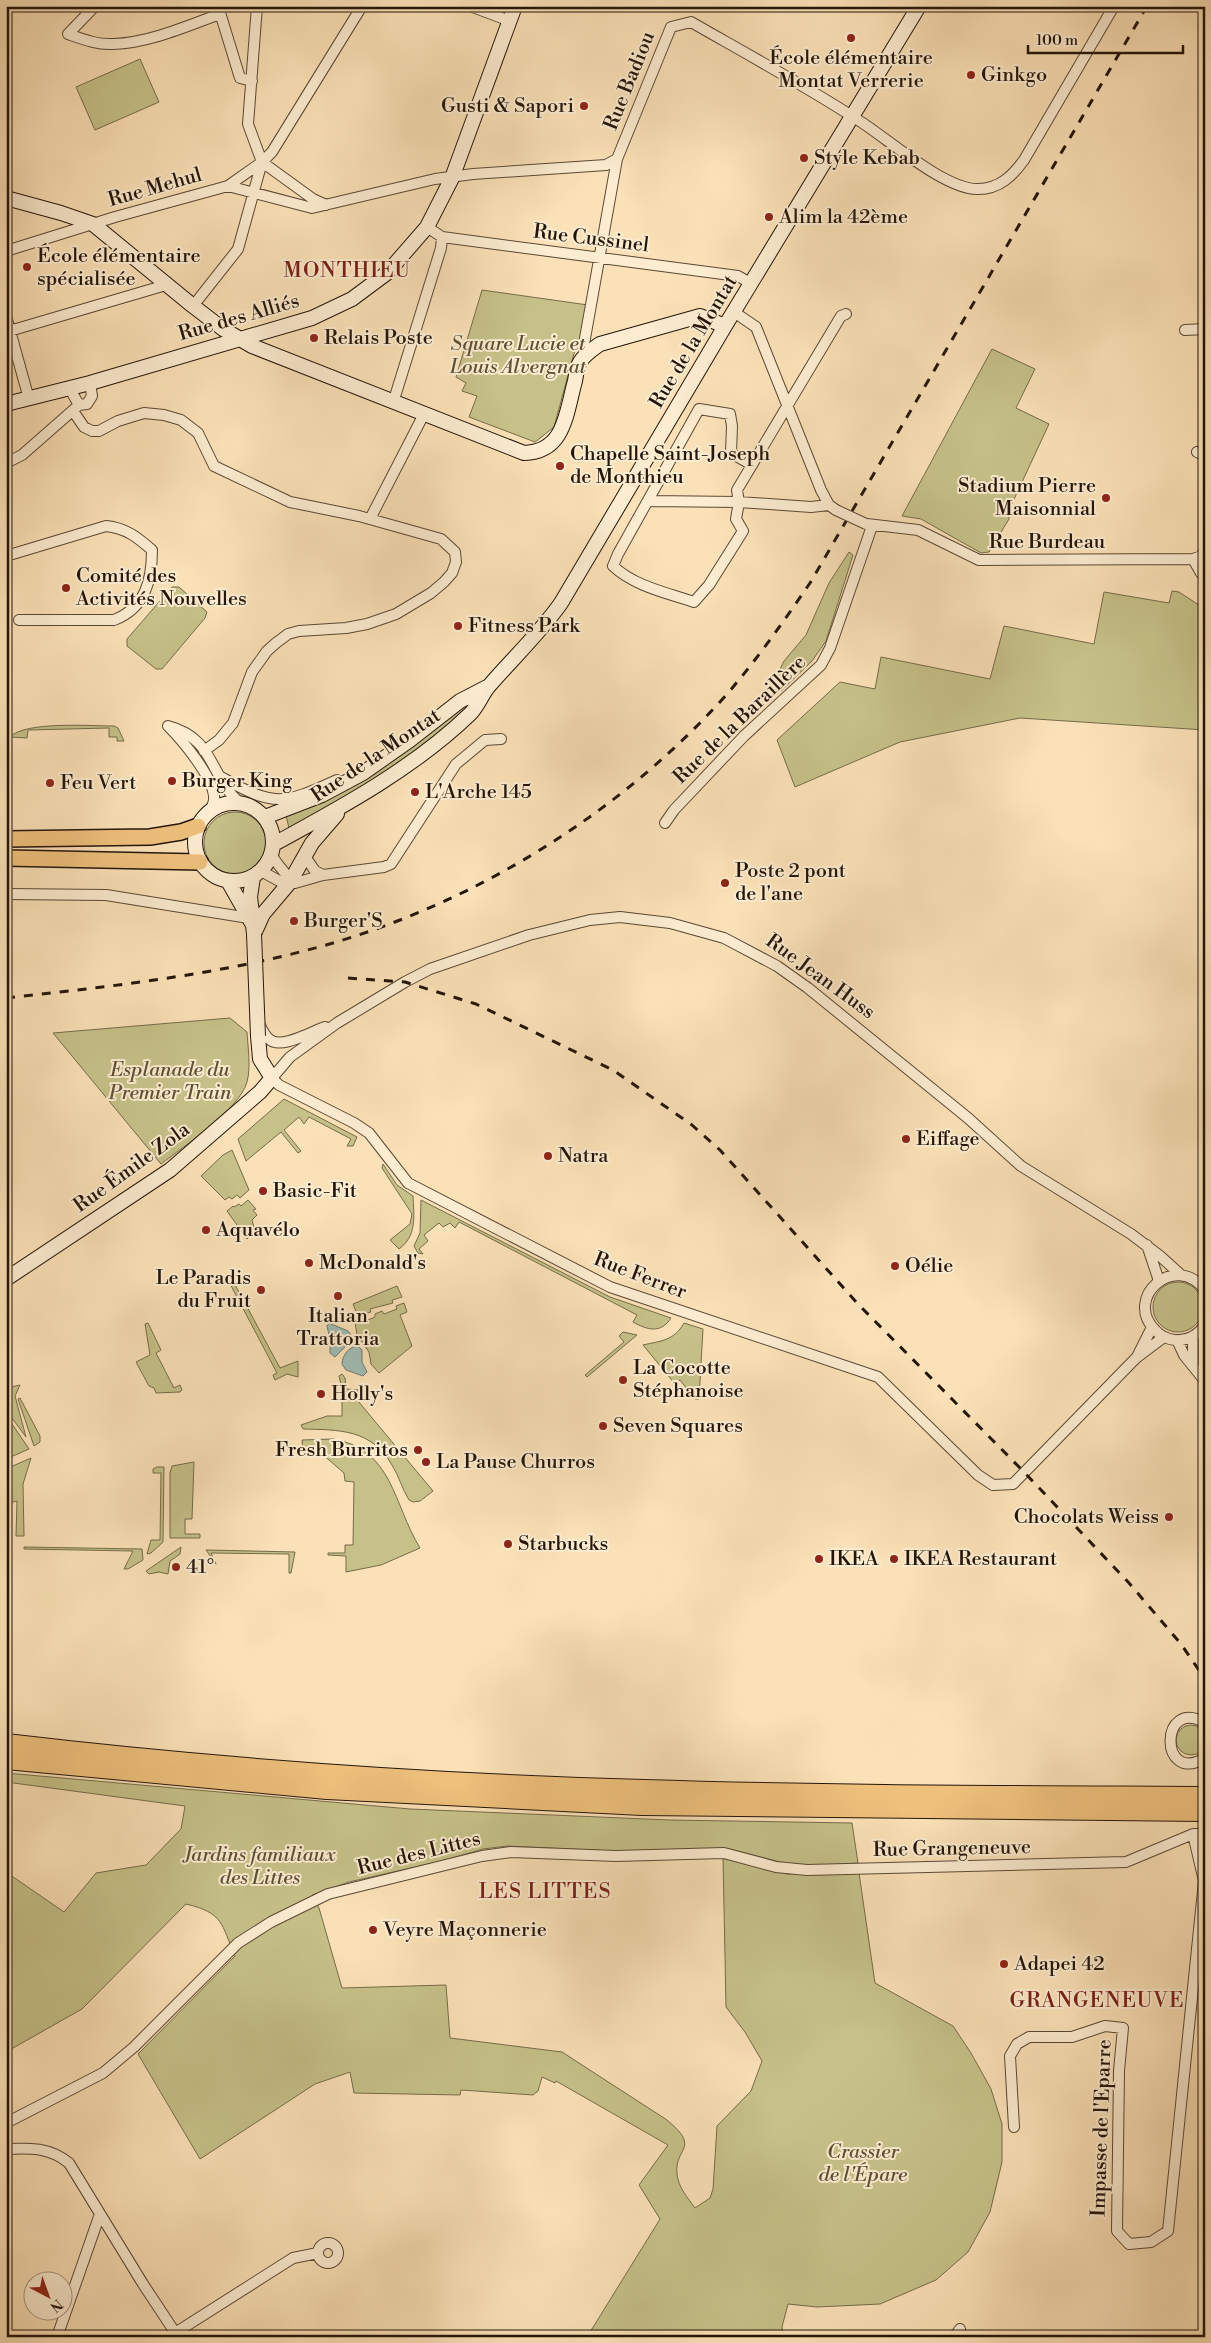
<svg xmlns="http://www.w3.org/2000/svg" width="1211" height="2343" font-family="'Libre Bodoni',serif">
	<rect width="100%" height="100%" fill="#fbe1b7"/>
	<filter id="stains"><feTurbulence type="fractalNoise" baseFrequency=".004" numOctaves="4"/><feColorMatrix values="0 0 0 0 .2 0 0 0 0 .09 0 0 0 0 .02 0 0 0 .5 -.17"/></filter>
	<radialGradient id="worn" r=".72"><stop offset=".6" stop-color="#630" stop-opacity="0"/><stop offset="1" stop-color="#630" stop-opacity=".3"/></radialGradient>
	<path fill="#c6c189" stroke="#756b4a" d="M140 59 159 102 95 130 76 87Z
		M482 290 588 305 580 349 575 350 554 427 535 442 469 417 477 396 462 391 466 383 456 377Z
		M992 349 1035 369 1016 408 1049 424 1009 510V519L989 552 981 553 921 519 902 516Z
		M849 552 853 555 826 641 812 661 781 691 773 683 784 661 806 635 829 583Z
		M172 587H179L207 612 205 618 162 669H156L127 646V639Z
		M1172 591 1179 592 1205 609V730L1020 718 900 742 795 787 777 740 840 682 875 689 881 657 990 679 1004 626 1094 644 1104 592 1169 603Z
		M463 706 467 707 466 711C412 755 354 801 289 828L286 816Z
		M114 726 118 728 124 741H117V737H109V728L28 730 27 738 10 737C25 721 91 726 114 726Z
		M204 843a31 31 0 1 1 62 0a31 31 0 1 1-62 0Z
		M230 1018 247 1032C248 1048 251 1067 247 1082 239 1110 184 1146 161 1164L53 1033Z
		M284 1099 357 1137 353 1146H347L351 1139 309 1117 304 1124 299 1117 284 1130 301 1151 298 1153 281 1132 246 1161 238 1139Z
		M232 1150 249 1190 240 1198 237 1195 232 1199 229 1197 225 1200 201 1176 223 1155Z
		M383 1164 397 1185 413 1196C414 1216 417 1236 399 1249L390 1240 410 1224 412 1214 382 1168Z
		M248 1200 256 1209 253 1210 257 1215 252 1220 255 1231 247 1239 227 1211 233 1206 234 1207 239 1204 241 1206Z
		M421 1200 610 1297 671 1318C661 1334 647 1330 633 1322L637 1315 459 1222 455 1228 450 1223 443 1227 439 1223 424 1235 428 1241 419 1249 423 1254 418 1253 414 1246 420 1233Z
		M233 1277 235 1280 233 1281 280 1368 298 1361V1377L287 1374 275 1380 273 1375 277 1373 228 1280Z
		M1153 1307a25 25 0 1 1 50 0a25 25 0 1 1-50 0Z
		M397 1286 402 1297 392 1300 393 1303 370 1309 371 1312 364 1314 363 1312 357 1314 353 1304Z
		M404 1303 407 1312 400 1315 412 1346 379 1373 371 1364 369 1352 357 1335 355 1322 360 1321 361 1323 375 1317V1314L382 1311 384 1314 397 1309 396 1306Z
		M148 1323 161 1350 156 1353 174 1388 180 1385 182 1390 180 1392 156 1393 154 1388 149 1386 136 1362 150 1355 145 1324Z
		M684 1323 703 1329 699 1399H695L680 1380 675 1384 643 1345C660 1341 674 1341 684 1323Z
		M623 1332 637 1335 587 1377 585 1375 624 1342 619 1336Z
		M342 1374 345 1378 346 1389 359 1390 353 1395 433 1491 420 1501 413 1502 409 1500C402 1489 399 1476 392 1465 371 1429 340 1430 303 1429L301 1425 327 1416H342V1389L339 1376Z
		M20 1385 15 1396 26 1437 6 1410V1388Z
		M20 1398 40 1436V1442L34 1446 18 1399Z
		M6 1415 29 1449 6 1459Z
		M333 1439C393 1449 393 1504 420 1548L381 1565 346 1572V1556L328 1555V1553H345V1545H353L354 1482 345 1481 344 1473 321 1453 303 1451 302 1440Z
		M31 1458 23 1484 24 1536H16L17 1501 6 1504V1469Z
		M194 1462 192 1519H185V1534H200V1538H170V1473L172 1466Z
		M157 1467H164L163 1542 151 1553 147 1554 151 1540H160L161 1473H153V1469Z
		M24 1547 142 1549 143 1560 128 1569H124L133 1551 24 1549Z
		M181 1547 180 1554 170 1561 168 1574 159 1572 149 1574 146 1571Z
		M206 1550 295 1552 291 1573H289V1554L211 1553 216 1564Z
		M1176 1740a15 15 0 1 1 30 0a15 15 0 1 1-30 0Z
		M6 1773 410 1809 670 1820 852 1823 858 1863 807 1866 784 1863 730 1849 635 1852 507 1846 483 1849 442 1861 349 1882 312 1895 319 1908 342 1988 446 1985 450 2038 562 2052 667 2120C702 2149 674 2147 677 2174 678 2187 688 2198 695 2208L710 2198 713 2189 717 2126 751 2091 762 2061 745 2032 726 2007 723 1858 787 1874 859 1873 875 1983 953 2026 971 2053 991 2089 1002 2124V2162L990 2212 968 2252 936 2280 880 2304 817 2307 788 2304 782 2327 783 2337H587L660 2219 639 2185 668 2145 556 2081 555 2083 542 2077 538 2091 533 2095 461 2090 460 2095 354 2093 350 2072 315 2084 200 2159 138 2054 235 1956C221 1924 224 1913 186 1904L82 2009 6 2052V1872L64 1912 96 1873 146 1865 181 1829 185 1806 6 1782Z"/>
	<path fill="#a0bcb5" stroke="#6e7971" d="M329 1323 348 1331 351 1335 349 1343 335 1357 330 1353V1339L327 1326Z
		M358 1346 362 1350V1362L367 1372 363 1376 346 1370 342 1364C342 1356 349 1346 358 1346Z"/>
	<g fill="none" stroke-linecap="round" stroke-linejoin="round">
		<g stroke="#5a4835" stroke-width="12">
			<path id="street" d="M95 6 68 34C82 39 97 45 113 44 149 43 187 26 220 14
				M218 6 240 78 252 81
				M257 6 248 124 262 162
				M470 6 510 21
				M262 162 313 199 326 205
				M228 186 312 208 435 179 473 174 606 165 617 159
				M427 227 442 237 738 276 752 284
				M6 251 115 217 228 186 262 162 272 152 362 6
				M193 306 238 249 262 162
				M734 312 756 327 821 490 829 505 836 510
				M6 316 29 399
				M1185 330 1205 329
				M6 332 166 285
				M589 352 584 344 617 159 671 27 691 22C747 54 804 85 858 120 887 138 945 190 978 189 1000 189 1013 175 1024 160L1114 6
				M70 389 79 405 87 404 92 396 90 383
				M393 403 441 248 442 237
				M73 411 84 427 92 431H99L118 421 144 413 164 415 181 420 198 433 214 466 290 502 359 516 441 539 455 552 456 562 452 573 444 582 431 593 396 614 367 624 346 628 299 631 288 634 276 643 267 651 252 672 233 723 219 740 204 751
				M1197 452 1205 456
				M6 463 22 455 79 405
				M752 465 731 453 732 426 730 414 699 409 618 554 613 566C634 586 667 593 694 602L709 585 743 531 736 519 739 502 737 490 841 316 846 314
				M649 501 739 502 811 507 829 505
				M370 519 424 414
				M867 524 918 530 979 560 1193 559 1201 556 1205 550
				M6 556 106 526C126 528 137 537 152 550 152 581 145 608 114 620H19
				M1193 559 1201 573 1205 575
				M168 726C215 738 210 778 240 803
				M169 727C183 741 212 776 214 796 215 801 213 805 210 811
				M221 777C275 807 282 805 337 780
				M665 823 674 810 744 736 821 665 830 648 872 526
				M272 855C277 866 286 871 290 882
				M304 855 315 871 323 875
				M261 871 283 883H295L323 875 384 867 391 864 456 764 485 740 501 739
				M6 894 106 895 249 918
				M258 1022C261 1027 264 1035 269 1039 280 1050 311 1032 325 1027
				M1147 1245 1159 1281
				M1205 1290C1175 1251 1123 1298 1155 1330 1160 1336 1167 1339 1175 1340 1187 1341 1198 1335 1205 1325
				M1164 1337 1136 1358 1013 1484 993 1485 978 1475 878 1377 610 1287 408 1183 369 1133 354 1123 279 1085 272 1078 290 1057 337 1023 405 982 430 969 529 935 590 920 620 917 670 923 724 938 777 966 808 988 968 1118 1021 1166 1131 1234 1160 1256 1181 1275
				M1177 1340 1184 1355 1205 1381
				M1138 1355 1152 1327
				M1193 1365V1336
				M1205 1723C1159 1696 1159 1786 1205 1758
				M6 2123 103 2073 134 2047 238 1943 271 1922 328 1894 482 1856 511 1852 616 1856 724 1853 776 1867 807 1870 1126 1862 1193 1834H1205
				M1014 2127 1010 2056 1017 2044 1029 2037H1072L1105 2026 1123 2028 1119 2071 1117 2231 1129 2244 1151 2242 1168 2231 1204 1881 1193 1834
				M6 2149C30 2148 49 2147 69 2163L143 2284 178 2337
				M318 2253a10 10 0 1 1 20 0a10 10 0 1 1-20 0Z
				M175 2333 293 2258 318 2253
				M57 2337 100 2214
				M954 2337 960 2329"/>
		</g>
		<g stroke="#24150a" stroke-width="16">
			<path id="secondary" d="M6 198 61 213 93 224 193 306 223 329 252 346 524 453C565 452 566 413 575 381 576 375 577 367 580 362 585 354 593 349 600 344L700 316 725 326
				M6 404 90 383 312 318 352 299 387 273 427 227 452 178 515 6
				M195 842a39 39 0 1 1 78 0a39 39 0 1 1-78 0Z
				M265 817 322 795 363 773 410 740 460 701 487 687
				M274 844C342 807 414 768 470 714 478 706 482 694 489 686 513 658 540 633 561 603L725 326 919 6
				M228 881 253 925 254 934
				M253 921 250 897 253 877
				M254 934 263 914 290 882 312 843 337 814
				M6 1279 170 1170 260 1092 272 1078 260 1059 258 1036"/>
		</g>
		<g stroke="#24150a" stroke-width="18">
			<path id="primary" d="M6 839 150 837 181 832 198 826
				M6 858 200 862"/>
		</g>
		<g stroke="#24150a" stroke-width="20">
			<path id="highway" d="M6 1743C218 1768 431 1783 644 1789 831 1795 1018 1795 1205 1796
				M6 1760 327 1790 642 1806 1205 1812"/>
		</g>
		<use href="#street" stroke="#fcecd0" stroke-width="10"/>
		<use href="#secondary" stroke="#fcecd0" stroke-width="14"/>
		<use href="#primary" stroke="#eec07c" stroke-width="15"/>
		<use href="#highway" stroke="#eec07c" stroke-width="18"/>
		<path stroke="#24150a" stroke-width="3" stroke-dasharray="9 9" stroke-linecap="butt" d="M348 978 405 982 476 1004 613 1070 692 1125 720 1150 858 1304 1025 1473 1129 1583 1181 1644 1205 1679
			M6 998C116 986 226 974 333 943 482 899 624 810 728 693 758 658 784 621 810 583L1147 6"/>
		<g stroke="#5a4835" stroke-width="12" stroke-linecap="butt">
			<path id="street-bridge" d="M836 510 866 524"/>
		</g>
		<g stroke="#24150a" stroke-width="16" stroke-linecap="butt">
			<path id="secondary-bridge" d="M254 934 258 1036"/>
		</g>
		<use href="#street-bridge" stroke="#fcecd0" stroke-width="10"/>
		<use href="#secondary-bridge" stroke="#fcecd0" stroke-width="14"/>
	</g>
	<g fill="#8f2418" stroke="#fcecd0" stroke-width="2">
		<circle cx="851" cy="38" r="5"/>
		<circle cx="971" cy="75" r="5"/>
		<circle cx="584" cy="106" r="5"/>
		<circle cx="804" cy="158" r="5"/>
		<circle cx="769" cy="217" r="5"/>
		<circle cx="27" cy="267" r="5"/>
		<circle cx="314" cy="338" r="5"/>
		<circle cx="560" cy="466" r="5"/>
		<circle cx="1106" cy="498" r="5"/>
		<circle cx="66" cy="588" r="5"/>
		<circle cx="458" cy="626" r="5"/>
		<circle cx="172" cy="781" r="5"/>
		<circle cx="50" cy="783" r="5"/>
		<circle cx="415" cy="792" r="5"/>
		<circle cx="725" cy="883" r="5"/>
		<circle cx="294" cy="921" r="5"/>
		<circle cx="906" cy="1139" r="5"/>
		<circle cx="548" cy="1156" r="5"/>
		<circle cx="263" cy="1191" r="5"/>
		<circle cx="206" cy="1230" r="5"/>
		<circle cx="309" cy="1263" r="5"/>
		<circle cx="895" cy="1266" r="5"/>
		<circle cx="261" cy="1290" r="5"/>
		<circle cx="338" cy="1296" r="5"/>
		<circle cx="623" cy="1380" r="5"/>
		<circle cx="321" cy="1394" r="5"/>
		<circle cx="603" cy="1426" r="5"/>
		<circle cx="418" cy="1450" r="5"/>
		<circle cx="426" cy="1462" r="5"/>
		<circle cx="1169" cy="1517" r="5"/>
		<circle cx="508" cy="1544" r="5"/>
		<circle cx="819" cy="1559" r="5"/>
		<circle cx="894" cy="1559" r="5"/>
		<circle cx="176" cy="1567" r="5"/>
		<circle cx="373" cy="1930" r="5"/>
		<circle cx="1004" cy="1964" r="5"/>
	</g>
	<g text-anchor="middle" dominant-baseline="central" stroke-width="4" stroke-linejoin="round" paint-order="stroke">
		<g font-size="20" fill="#24150a" stroke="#fcecd0" text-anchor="start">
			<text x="851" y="58" text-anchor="middle">École élémentaire<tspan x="851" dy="23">Montat Verrerie</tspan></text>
			<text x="981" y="75">Ginkgo</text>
			<text x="574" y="106" text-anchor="end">Gusti &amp; Sapori</text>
			<text x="814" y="158">Style Kebab</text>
			<text x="779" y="217">Alim la 42ème</text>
			<text x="37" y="256">École élémentaire<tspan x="37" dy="23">spécialisée</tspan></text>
			<text x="324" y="338">Relais Poste</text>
			<text x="570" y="454">Chapelle Saint-Joseph<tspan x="570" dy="23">de Monthieu</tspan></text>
			<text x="1096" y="486" text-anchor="end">Stadium Pierre<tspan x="1096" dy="23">Maisonnial</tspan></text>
			<text x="76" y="576">Comité des<tspan x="76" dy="23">Activités Nouvelles</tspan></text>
			<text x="468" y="626">Fitness Park</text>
			<text x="182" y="781">Burger King</text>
			<text x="60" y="783">Feu Vert</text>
			<text x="425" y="792">L'Arche 145</text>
			<text x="735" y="871">Poste 2 pont<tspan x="735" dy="23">de l'ane</tspan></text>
			<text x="304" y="921">Burger'S</text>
			<text x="916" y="1139">Eiffage</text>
			<text x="558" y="1156">Natra</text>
			<text x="273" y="1191">Basic-Fit</text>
			<text x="216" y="1230">Aquavélo</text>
			<text x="319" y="1263">McDonald's</text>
			<text x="905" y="1266">Oélie</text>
			<text x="251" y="1278" text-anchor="end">Le Paradis<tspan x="251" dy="23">du Fruit</tspan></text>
			<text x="338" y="1316" text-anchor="middle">Italian<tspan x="338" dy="23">Trattoria</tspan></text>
			<text x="633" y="1368">La Cocotte<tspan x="633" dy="23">Stéphanoise</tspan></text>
			<text x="331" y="1394">Holly's</text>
			<text x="613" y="1426">Seven Squares</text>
			<text x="408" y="1450" text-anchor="end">Fresh Burritos</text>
			<text x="436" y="1462">La Pause Churros</text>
			<text x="1159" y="1517" text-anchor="end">Chocolats Weiss</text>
			<text x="518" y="1544">Starbucks</text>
			<text x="829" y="1559">IKEA</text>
			<text x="904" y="1559">IKEA Restaurant</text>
			<text x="186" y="1567">41°</text>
			<text x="383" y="1930">Veyre Maçonnerie</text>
			<text x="1014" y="1964">Adapei 42</text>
		</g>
		<g font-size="20" fill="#24150a" stroke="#fcecd0">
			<text transform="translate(630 81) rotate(-68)">Rue Badiou</text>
			<text transform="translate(155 188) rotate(-16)">Rue Mehul</text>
			<text transform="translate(591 239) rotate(7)">Rue Cussinel</text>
			<text transform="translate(239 318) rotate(-16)">Rue des Alliés</text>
			<text transform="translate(694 342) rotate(-59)">Rue de la Montat</text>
			<text x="1047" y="542">Rue Burdeau</text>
			<text transform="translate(740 720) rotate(-44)">Rue de la Baraillère</text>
			<text transform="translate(376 756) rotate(-34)">Rue de la Montat</text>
			<text transform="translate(820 977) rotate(36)">Rue Jean Huss</text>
			<text transform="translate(132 1168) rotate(-36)">Rue Émile Zola</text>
			<text transform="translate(640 1276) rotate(21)">Rue Ferrer</text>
			<text transform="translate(952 1849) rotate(-1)">Rue Grangeneuve</text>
			<text transform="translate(419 1854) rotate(-14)">Rue des Littes</text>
			<text transform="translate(1102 2128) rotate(-88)">Impasse de l'Eparre</text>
		</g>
		<g font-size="20" font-style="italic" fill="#5d5136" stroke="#fcecd0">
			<text x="518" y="344">Square Lucie et<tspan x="518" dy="23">Louis Alvergnat</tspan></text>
			<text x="170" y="1070">Esplanade du<tspan x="170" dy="23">Premier Train</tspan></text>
			<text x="260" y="1855">Jardins familiaux<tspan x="260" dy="23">des Littes</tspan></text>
			<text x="863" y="2152">Crassier<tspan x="863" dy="23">de l'Épare</tspan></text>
		</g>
		<g font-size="21" letter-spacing="1" fill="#7a1f14" stroke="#fcecd0">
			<text x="347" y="271">MONTHIEU</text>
			<text x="545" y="1892">LES LITTES</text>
			<text x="1097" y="2001">GRANGENEUVE</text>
		</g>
	</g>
	<rect width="1211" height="2343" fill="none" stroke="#fbe1b7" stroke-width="25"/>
	<rect x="8" y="8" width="1196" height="2328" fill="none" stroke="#24150a" stroke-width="2.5"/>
	<rect x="12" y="12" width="1186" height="2318" fill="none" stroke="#24150a"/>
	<g transform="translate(48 2296) rotate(139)"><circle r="24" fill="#fcecd0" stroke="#a69681"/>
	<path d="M0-4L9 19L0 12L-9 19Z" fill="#8f2418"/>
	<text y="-8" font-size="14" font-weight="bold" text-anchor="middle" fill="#24150a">N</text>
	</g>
	<path d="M1028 45v8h155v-8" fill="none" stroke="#24150a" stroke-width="2.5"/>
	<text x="1036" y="45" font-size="15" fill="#24150a" stroke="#fcecd0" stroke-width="4" paint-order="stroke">100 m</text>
	<rect width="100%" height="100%" filter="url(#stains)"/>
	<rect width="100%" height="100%" fill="url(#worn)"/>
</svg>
